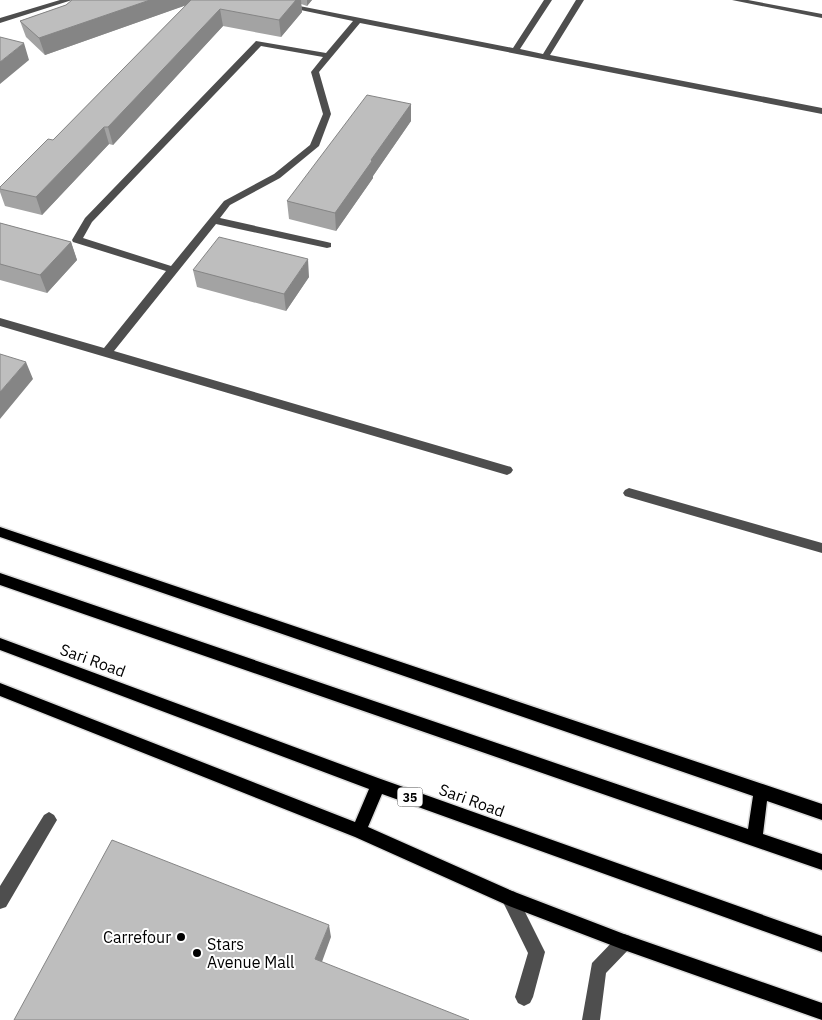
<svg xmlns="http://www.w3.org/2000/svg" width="822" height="1020" font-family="'IBM Plex Sans',sans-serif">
	<rect width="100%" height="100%" fill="#fff"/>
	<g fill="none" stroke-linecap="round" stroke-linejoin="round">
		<g stroke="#dbdbdb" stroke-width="3">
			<path id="major" d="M0 527 822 804V820L767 801 763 834 822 854V870L0 585V573L748 829 753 796 0 537Z
				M0 638 378 778 822 936V952L382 794 368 827 512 891 624 934 822 1003V1020L624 950 509 906 355 837 0 696V683L355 822 369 789 0 650Z"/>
		</g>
		<path fill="#4e4e4e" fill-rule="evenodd" d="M60 0H72L0 23V18Z
			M253 0H269L513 48 544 0H552L520 49 543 54 576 0H584L550 55 822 108V114L360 23 319 72 331 114 319 146 280 178 230 205 220 218 327 242 331 243V247L327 248 216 224 114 351 511 467 513 470 511 473 507 475 0 326V318L104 348 166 271 73 242 72 240 85 218 256 41 326 53 353 21ZM261 46 323 57 311 72 323 114 310 145 274 174 224 201 171 266 83 238 92 222Z
			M732 0H748L822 14V18Z
			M629 488 822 543V553L625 496 623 493 625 490Z
			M49 812 54 815 57 820 54 825 6 907 0 909V886L44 815Z
			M509 890 515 892 545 952 533 997 530 1003 524 1006 518 1003 515 997 528 953 501 898 503 892Z
			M624 934 630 936 632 942 630 948 606 973 600 1020H582L592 963 618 936Z"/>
		<use href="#major" fill="#000" fill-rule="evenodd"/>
	</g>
	<path fill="#a3a3a3" d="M72 0H312L307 6 301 4 302 12 281 37 223 26 113 145 109 144 42 215 5 206 0 192V187L53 140 186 5 45 55 26 37 20 21 66 5Z
		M411 104V121L373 176V178L336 231 289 219 287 201Z
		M0 223 71 242 77 260 47 293 0 280Z
		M193 270 309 277 286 311 197 287Z"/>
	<path fill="#858585" d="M150 0H201L45 55 39 38Z
		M296 0H301L302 12 281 37 279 20Z
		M307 0H312L307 6Z
		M220 9 223 26 113 145 108 127Z
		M24 43 29 60 0 84V62Z
		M411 104V121L373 176V178L336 231 335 213 371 160Z
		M104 127 109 144 42 215 36 197Z
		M71 242 77 260 47 293 40 275Z
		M308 259 309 277 286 311 284 294Z
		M26 362 33 379 0 419V392Z
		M329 925 331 937 319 970 315 959Z"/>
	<path fill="#bebebe" stroke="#858585" d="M72 0H150L39 38 20 21 66 5Z
		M191 0H296L279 20 220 9 108 127H104L36 197 0 189V187L48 139 53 140Z
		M0 37 24 43 0 62Z
		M367 95 411 104 371 160 372 161 335 213 287 201Z
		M0 223 71 242 40 275 0 264Z
		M219 237 308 259 284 294 193 270Z
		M0 354 26 362 0 392Z
		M112 840 329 925 315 959 469 1020H14Z"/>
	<g fill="#000" stroke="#fff" stroke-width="2">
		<circle cx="181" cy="937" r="5"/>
		<circle cx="197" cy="953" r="5"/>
	</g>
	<g text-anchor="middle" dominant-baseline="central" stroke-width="4" stroke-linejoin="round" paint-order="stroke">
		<rect fill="#fff" stroke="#4c4c4c" stroke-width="1" x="397.5" y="787.5" width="25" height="19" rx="4"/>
		<g font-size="12" font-weight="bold" fill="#000">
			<text x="410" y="797">35</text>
		</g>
		<g font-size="16" fill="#000" stroke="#fff">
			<text transform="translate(93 660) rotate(20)">Sari Road</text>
			<text transform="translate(472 800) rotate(20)">Sari Road</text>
		</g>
		<g font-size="16" fill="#000" stroke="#fff" text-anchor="end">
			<text x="171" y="937">Carrefour</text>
			<text x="207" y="944" text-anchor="start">Stars<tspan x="207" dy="18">Avenue Mall</tspan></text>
		</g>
	</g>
</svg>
